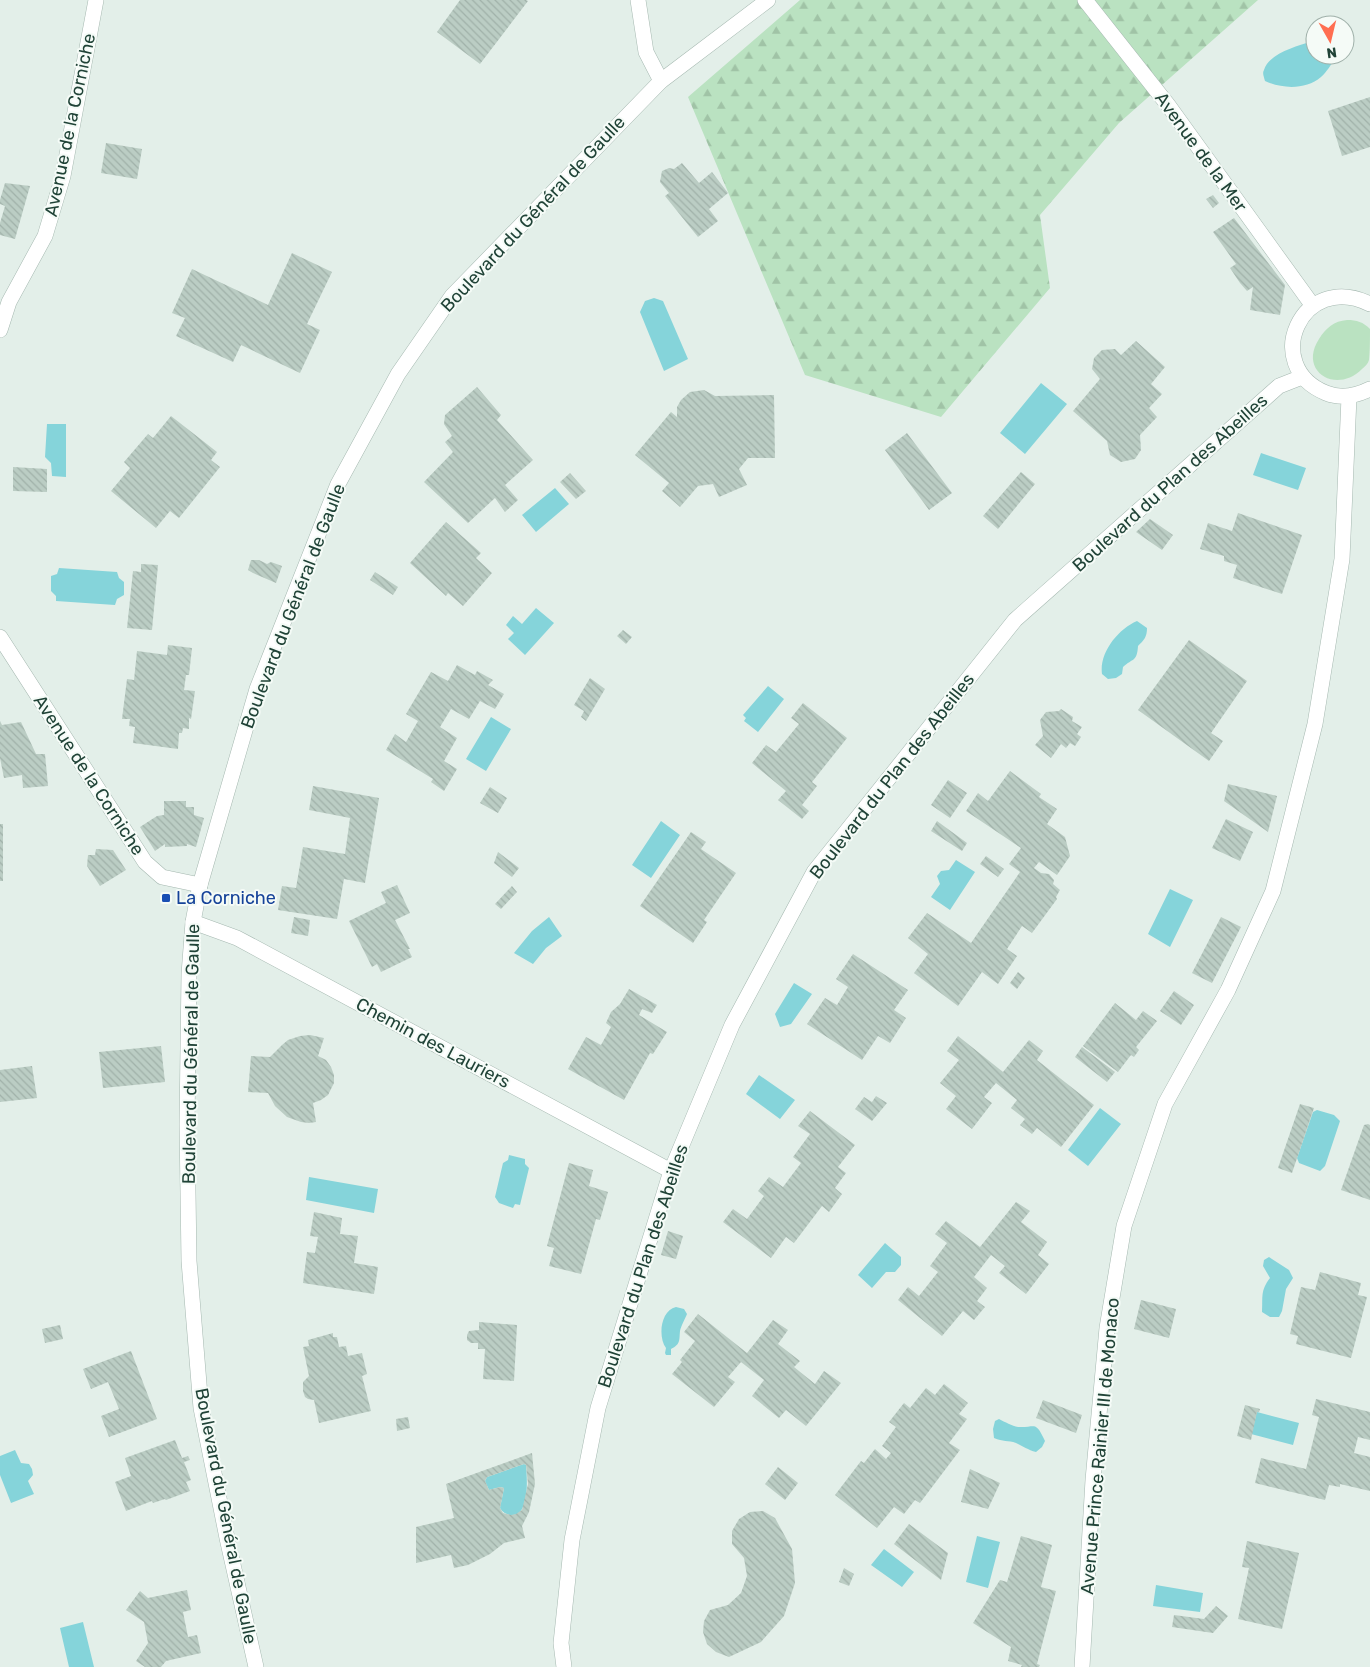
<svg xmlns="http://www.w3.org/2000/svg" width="1370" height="1667" font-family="Rubik,sans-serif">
	<defs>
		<pattern id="forest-firs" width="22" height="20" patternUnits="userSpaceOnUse" patternTransform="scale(1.25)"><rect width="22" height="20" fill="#bae2c1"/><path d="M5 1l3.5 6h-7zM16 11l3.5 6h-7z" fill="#a0c3a6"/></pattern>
		<pattern id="building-back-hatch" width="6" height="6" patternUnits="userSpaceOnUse" patternTransform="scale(1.25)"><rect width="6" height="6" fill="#bbcdc4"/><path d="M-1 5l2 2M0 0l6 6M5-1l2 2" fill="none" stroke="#a0b1a9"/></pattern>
	</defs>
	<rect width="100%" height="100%" fill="#e3efe9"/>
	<path fill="#bae2c1" d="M1347 320C1357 320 1363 322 1370 329 1370 338 1370 352 1369 360 1368 364 1365 366 1362 369 1336 395 1298 371 1319 339 1326 328 1334 321 1347 320Z"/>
	<path fill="url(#forest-firs)" d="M800 0H1258L1119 123 1040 215 1050 288 941 417 805 375 688 97Z"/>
	<path fill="#85d4da" d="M1310 42H1315V55H1336V58C1331 64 1327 72 1321 77 1306 90 1282 89 1265 81 1264 77 1262 73 1264 70 1268 54 1297 46 1310 42Z
		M654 298 663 301 688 359 664 371 640 312 645 301Z
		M1041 383 1067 404 1025 454 1000 433Z
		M47 424H66V477L52 476 51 463 45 457Z
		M1261 453 1306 468 1298 490 1253 475Z
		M555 488 569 504 536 532 522 515Z
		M59 568 117 572 119 578 124 582V595L117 599 115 605 56 601V596L51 591V576L57 574Z
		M536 608 554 623 525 655 508 639 514 633 506 625 513 616 522 624Z
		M1137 621 1147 628C1147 637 1144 640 1138 646 1137 662 1133 658 1123 667L1122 674 1116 678 1108 679 1102 674C1099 653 1118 629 1137 621Z
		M768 686 784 699 758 732 744 721 746 718 743 715Z
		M491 717 511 729 486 771 466 759Z
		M661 821 680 835 651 878 632 865Z
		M956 860 975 872 950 910 931 897 940 884 937 876 941 871 949 870Z
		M1170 889 1193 900 1170 947 1148 934Z
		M549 917 562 936 546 948 533 964 514 953 532 931Z
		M794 983 812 994 791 1024 780 1027 775 1014Z
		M759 1075 795 1100 780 1119 746 1094Z
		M1100 1108 1121 1124 1088 1166 1068 1150Z
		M1317 1110 1334 1115 1340 1121 1325 1166 1320 1171 1299 1163 1297 1158 1313 1112Z
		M509 1155 525 1159V1164L529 1168 520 1205 515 1204 513 1208 499 1203 495 1197 503 1163 508 1160Z
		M309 1177 378 1189 374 1213 306 1200Z
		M885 1243 901 1257V1265L895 1272H886L872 1288 858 1275Z
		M1269 1257 1289 1270 1293 1278 1286 1289 1282 1311 1279 1317H1270L1262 1312C1263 1297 1260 1291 1270 1278L1263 1266 1264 1260Z
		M676 1307 684 1309 687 1314C685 1319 681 1326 680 1331 679 1340 681 1344 671 1349V1355H666L665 1353 666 1348C658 1337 660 1311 676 1307Z
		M1257 1412 1299 1423 1293 1445 1251 1434Z
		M999 1419C1005 1422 1012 1426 1018 1427 1036 1428 1035 1420 1045 1441L1042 1447 1036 1452C1028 1450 1023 1446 1016 1443 1008 1440 1003 1442 994 1438L993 1429 995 1421Z
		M15 1450 21 1463 29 1464 32 1469 33 1475 28 1481 34 1494 11 1503 0 1475V1456Z
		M524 1464 526 1465C527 1477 530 1514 513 1515 507 1515 503 1513 500 1508L504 1488 500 1487 489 1490 485 1481 487 1477Z
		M977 1536 1000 1542 988 1588 966 1582Z
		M884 1549 914 1572 902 1587 871 1565Z
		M1156 1585 1203 1593 1200 1612 1153 1606Z
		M83 1622 94 1667H69L60 1628Z"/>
	<path fill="url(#building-back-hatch)" fill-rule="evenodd" d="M460 0H526L528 1 480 64 437 32Z
		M1370 97V147L1342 156 1328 111Z
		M106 143 142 149 137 179 101 173Z
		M682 163 699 183 712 172 728 193 709 209 718 221 698 237 665 196 669 193 660 182 662 171 669 168 674 169Z
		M5 183 30 186 15 239 0 235V223L5 206 0 204V200Z
		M1213 195 1219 203 1213 208 1206 199Z
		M1234 218 1285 285 1280 315 1250 310 1253 287 1247 291 1240 283 1230 268 1236 264 1213 232Z
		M292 253 332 272 307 324 320 330 300 373 241 345 233 362 176 336 185 318 172 313 192 269 268 305Z
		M1136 341 1165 367 1151 384 1162 394 1149 408 1157 417 1140 435 1141 450 1135 459 1121 462 1110 455 1107 441 1073 411 1100 379 1092 369 1094 358 1102 350 1115 349 1121 355Z
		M477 387 501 415 497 420 533 460 505 485 518 500 505 512 495 498 468 523 424 482 453 452 445 442 452 436 444 424 445 415Z
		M704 390 715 396 774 395 775 458H748L739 469 747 485 719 497 713 484 698 486 680 507 662 491 669 483 635 455 671 412 677 417V407L681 400 690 392Z
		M171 416 217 452 211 460 220 467 179 518 170 511 156 528 111 491 130 468 124 462 148 434 153 438Z
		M907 433 952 493 929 510 885 450Z
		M13 467 47 469V492L13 491Z
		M1021 472 1035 484 998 529 983 516Z
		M570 473 586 491 576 499 560 482Z
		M1238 513 1302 535 1282 594 1233 578 1237 565 1224 561V556L1200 549 1208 523 1232 531Z
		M1150 519 1173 535 1162 550 1136 532Z
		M446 522 481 553 476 558 492 573 463 606 448 593 446 596 410 563Z
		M251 560H259L267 564 271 562 282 566 276 583 253 573 248 570Z
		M141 564 158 565 152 630 127 628 133 571 141 572Z
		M375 572 398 587 393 595 370 580Z
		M623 630 632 637 626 644 617 636Z
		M1189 640 1247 681 1211 733 1223 741 1209 761 1138 710Z
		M168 645 192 648 189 675H186L184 690 195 691 191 719 189 718V729L183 728 182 733H179L178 749 133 743 135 727 129 726 130 719H122L127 679 134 680 137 651 167 655Z
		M457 665 475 675 477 671 493 680 488 685 504 694 495 709 480 701 469 719 451 709 440 727 457 738 444 761 457 769 444 791 431 782 433 779 386 750 395 734 406 742 418 721 406 714 431 672 448 681Z
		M590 678 605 689 586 721 581 717 584 711 574 705Z
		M803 703 847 738 812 782 817 786 802 805 809 811 802 819 778 800 786 791 752 763 766 745 776 752 799 724 791 718Z
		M1061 709 1073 717 1072 721 1082 727 1077 734 1081 737 1075 746 1070 743 1066 748 1061 744 1051 758 1035 745 1043 736 1040 720 1046 712 1059 711Z
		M0 721 2 725 21 722 36 754H45L48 786 23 788 22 775 4 778 0 758Z
		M1010 771 1041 794 1039 797 1057 809 1047 824 1065 837 1070 856 1057 875 1039 862 1034 868 1041 873 1049 874 1054 880 1053 884 1060 890 1056 897 1057 899 1032 933 1022 926 1007 949 1017 956 998 984 982 972 958 1006 914 973 928 954 908 938 927 913 971 943 1020 872 1009 864 1021 848 966 811 978 793 988 801Z
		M948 780 967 793 950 818 931 805Z
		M1228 784 1277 796 1268 832 1224 801Z
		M313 786 379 798 365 883 344 879 337 919 278 910 282 886 296 888 303 847 345 854 350 818 309 810Z
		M490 787 507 798 498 813 480 803Z
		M164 801H186V807H194V815L204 818 196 847 187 844V846L165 847V844L155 851 140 827 157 816 164 815Z
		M1226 819 1253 832 1240 861 1212 848Z
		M937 821 967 843 962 851 931 831Z
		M0 824H3V881H0Z
		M691 832 706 842 701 849 736 873 704 920 707 922 693 943 640 906Z
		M96 849 113 850 126 870 100 886 87 866 88 855H95Z
		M498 852 519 868 512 877 494 863Z
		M986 856 1004 869 998 877 980 864Z
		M397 885 410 913 395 920 410 949H408L412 957 381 972 377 964 372 967 349 921 386 903 381 892Z
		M512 886 517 892 501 909 495 904Z
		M294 917 310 920 308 936 291 933Z
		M1221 917 1241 927 1212 983 1192 973Z
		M853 954 908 990 894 1010 906 1018 890 1043 878 1036 862 1060 807 1024 825 998 837 1005 848 987 836 979Z
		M1018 972 1025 978 1017 989 1010 983Z
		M629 989 657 1005 652 1013 642 1009 639 1015 667 1032 653 1054 650 1053 624 1100 568 1069 586 1037 601 1045 611 1027 606 1023 611 1012 620 1004Z
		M1174 991 1194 1005 1181 1025 1160 1011Z
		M1115 1003 1136 1020 1143 1011 1157 1021 1136 1047 1139 1050 1134 1057 1131 1055 1118 1072 1083 1046Z
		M310 1035 324 1038 318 1056 326 1060 331 1067 334 1075V1083L328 1095 321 1100 313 1103 316 1122 309 1123 301 1122 287 1117 275 1106 268 1093 248 1092 251 1056 270 1057 282 1045 288 1040 300 1036Z
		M958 1036 1003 1072 1029 1040 1043 1051 1037 1060 1094 1105 1061 1147 1037 1128 1032 1134 1020 1125 1025 1119 1011 1108 1017 1100 996 1083 984 1097 992 1103 972 1129 946 1109 956 1096 940 1083 959 1060 947 1051Z
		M161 1046 165 1082 103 1088 99 1052Z
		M1082 1047 1115 1072 1107 1082 1075 1057Z
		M32 1066 37 1098 0 1102V1070Z
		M876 1096 887 1103 872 1121 855 1109 864 1097 872 1102Z
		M1300 1104 1314 1108 1292 1173 1278 1168Z
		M810 1111 855 1145 838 1167 846 1173 835 1188 842 1194 829 1212 822 1206 794 1243 786 1237 771 1258 723 1222 733 1209 747 1219 764 1196 758 1191 769 1177 783 1187 801 1163 793 1157 810 1134 798 1126Z
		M1368 1124 1370 1125V1200L1341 1190 1364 1125Z
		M569 1163 593 1170 589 1186 608 1192 600 1220 596 1219 581 1274 549 1266 554 1248 547 1246Z
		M1016 1202 1030 1211 1021 1222 1047 1242 1038 1255 1049 1264 1026 1294 999 1273 1005 1266 991 1255 974 1277 987 1288 977 1301 985 1307 974 1320 963 1311 942 1336 898 1300 908 1287 919 1296 938 1272 930 1266 947 1243 935 1234 946 1221 980 1247Z
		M314 1212 342 1218 340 1234 358 1236 354 1263 378 1267 374 1294 303 1283 307 1252 315 1253 318 1237 310 1236Z
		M668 1231 683 1236 676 1259 661 1255Z
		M1320 1272 1361 1283 1358 1295 1367 1297 1351 1358 1296 1344 1298 1336 1290 1334 1301 1287 1315 1290Z
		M1141 1300 1176 1309 1169 1338 1134 1329Z
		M698 1314 747 1353 773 1320 788 1330 778 1344 800 1361 794 1367 815 1384 824 1371 841 1383 806 1426 786 1410 779 1418 752 1396 764 1380 741 1362 728 1377 735 1382 714 1407 672 1374 682 1362 680 1360 695 1341 684 1332Z
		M479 1322 517 1325 514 1381 483 1379 485 1349H478V1343H471L467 1340V1335L469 1331 479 1330Z
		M60 1325 63 1339 45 1343 42 1329Z
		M333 1333V1337H337L339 1347 346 1346 348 1356 362 1353 367 1374 362 1376 371 1411 319 1423 314 1400 308 1399 305 1397 303 1391V1382L309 1376 303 1347 309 1346 308 1340Z
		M131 1351 157 1419 109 1437 101 1416 119 1409 108 1382 91 1389 83 1369Z
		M944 1384 968 1403 959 1414 967 1419 949 1443 960 1450 920 1503 915 1500 904 1514 894 1507 877 1528 835 1495 861 1461 864 1463 875 1449 886 1459 891 1453 882 1446 896 1427 889 1422 904 1403 910 1408 926 1388 935 1395Z
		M1316 1399 1370 1412V1440L1358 1437 1354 1453 1370 1457V1491L1340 1484V1487L1329 1485 1325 1500 1255 1483 1261 1458 1306 1469 1319 1417 1312 1415Z
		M1043 1400 1082 1415 1076 1433 1036 1418Z
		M1245 1405 1260 1409 1259 1412H1257L1251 1440 1237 1436Z
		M408 1417 410 1428 397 1431 396 1419Z
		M175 1440 182 1458 188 1456 190 1460 184 1462 191 1480 186 1482 190 1491 166 1500 165 1499 153 1503 152 1501 126 1511 115 1482 131 1476 125 1458Z
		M532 1453 535 1484 529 1512 522 1526 525 1538 504 1543 490 1554 468 1565 454 1568 451 1555 416 1563V1527L454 1518 446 1484ZM524 1464 526 1465 528 1484 522 1510 516 1514 511 1515 503 1513 500 1508 504 1488 500 1487 489 1490 485 1481 487 1477Z
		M778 1467 798 1483 785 1500 765 1484Z
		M970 1469 1000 1483 988 1509 961 1502Z
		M763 1511 775 1518 792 1549 795 1583 784 1616 761 1642 729 1657 716 1652 707 1644 703 1632 704 1621 710 1610 728 1605 741 1593 747 1576 744 1558 732 1544V1531L739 1519 750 1512Z
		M909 1524 948 1553 941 1580 894 1544Z
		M1021 1536 1052 1545 1041 1587 1056 1591 1037 1664 1040 1665 1039 1667H1021L1022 1665 1008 1661 1011 1647 973 1623 1000 1580 1007 1582Z
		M1247 1541 1299 1553 1282 1629 1238 1619 1249 1568 1242 1567Z
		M844 1568 854 1574 849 1586 839 1582Z
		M187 1590 191 1610 183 1612 188 1637 197 1635 201 1653 166 1661 161 1667H145L136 1661 148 1643 144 1622 126 1610 140 1591 148 1598Z
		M1216 1606 1228 1616 1213 1633 1172 1627 1174 1615 1204 1619Z"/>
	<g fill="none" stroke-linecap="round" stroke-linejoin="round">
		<g stroke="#a5b8b0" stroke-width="16">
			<path id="minor" d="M638 0 646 52 661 81
				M1085 0 1168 105 1313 306
				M1370 304C1301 270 1260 366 1326 393 1341 399 1356 396 1370 389
				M0 330 9 302 45 236 63 176 96 0
				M0 637 145 862 162 877 200 885
				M193 922 237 938 671 1171
				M564 1667 561 1643 572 1540 598 1408 671 1171 732 1025 814 872 1015 620 1279 386 1302 377
				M1082 1667 1093 1480 1107 1328 1124 1226 1165 1104 1228 990 1273 891 1315 724 1342 559 1349 397"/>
		</g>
		<g stroke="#a5b8b0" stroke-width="16">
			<path id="tertiary" d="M256 1667 227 1538 201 1408 189 1261 187 1124 189 974 193 922 200 885 257 689 338 484 398 374 452 296 661 81 768 0"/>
		</g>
		<use href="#minor" stroke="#fff" stroke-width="15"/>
		<use href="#tertiary" stroke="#fff" stroke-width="15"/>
	</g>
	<rect fill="#1a4fb4" stroke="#f5fbf7" stroke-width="2" x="161" y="893" width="10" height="10" rx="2.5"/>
	<g text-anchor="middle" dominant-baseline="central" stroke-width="4" stroke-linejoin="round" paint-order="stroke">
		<g font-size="18" fill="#204337" stroke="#f5fbf7">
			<text transform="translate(70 125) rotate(-78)">Avenue de la Corniche</text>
			<text transform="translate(1201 152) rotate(54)">Avenue de la Mer</text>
			<text transform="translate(533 214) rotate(-47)">Boulevard du Général de Gaulle</text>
			<text transform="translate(1170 483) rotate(-42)">Boulevard du Plan des Abeilles</text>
			<text transform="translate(293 606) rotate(-69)">Boulevard du Général de Gaulle</text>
			<text transform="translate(89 775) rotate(57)">Avenue de la Corniche</text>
			<text transform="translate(892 776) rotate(-52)">Boulevard du Plan des Abeilles</text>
			<text transform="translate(433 1043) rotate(28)">Chemin des Lauriers</text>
			<text transform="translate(191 1054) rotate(-89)">Boulevard du Général de Gaulle</text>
			<text transform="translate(643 1266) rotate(-72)">Boulevard du Plan des Abeilles</text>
			<text transform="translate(1100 1446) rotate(-85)">Avenue Prince Rainier III de Monaco</text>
			<text transform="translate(226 1516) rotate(79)">Boulevard du Général de Gaulle</text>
		</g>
		<g font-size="18" fill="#164399" stroke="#f5fbf7" text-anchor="start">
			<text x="176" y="898">La Corniche</text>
		</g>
	</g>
	<g transform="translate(1330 40) rotate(172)"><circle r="24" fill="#f5fbf7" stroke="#a0b1aa"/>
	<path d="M0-4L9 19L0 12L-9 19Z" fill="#ff6e51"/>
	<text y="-8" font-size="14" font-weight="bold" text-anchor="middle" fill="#204337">N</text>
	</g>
</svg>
